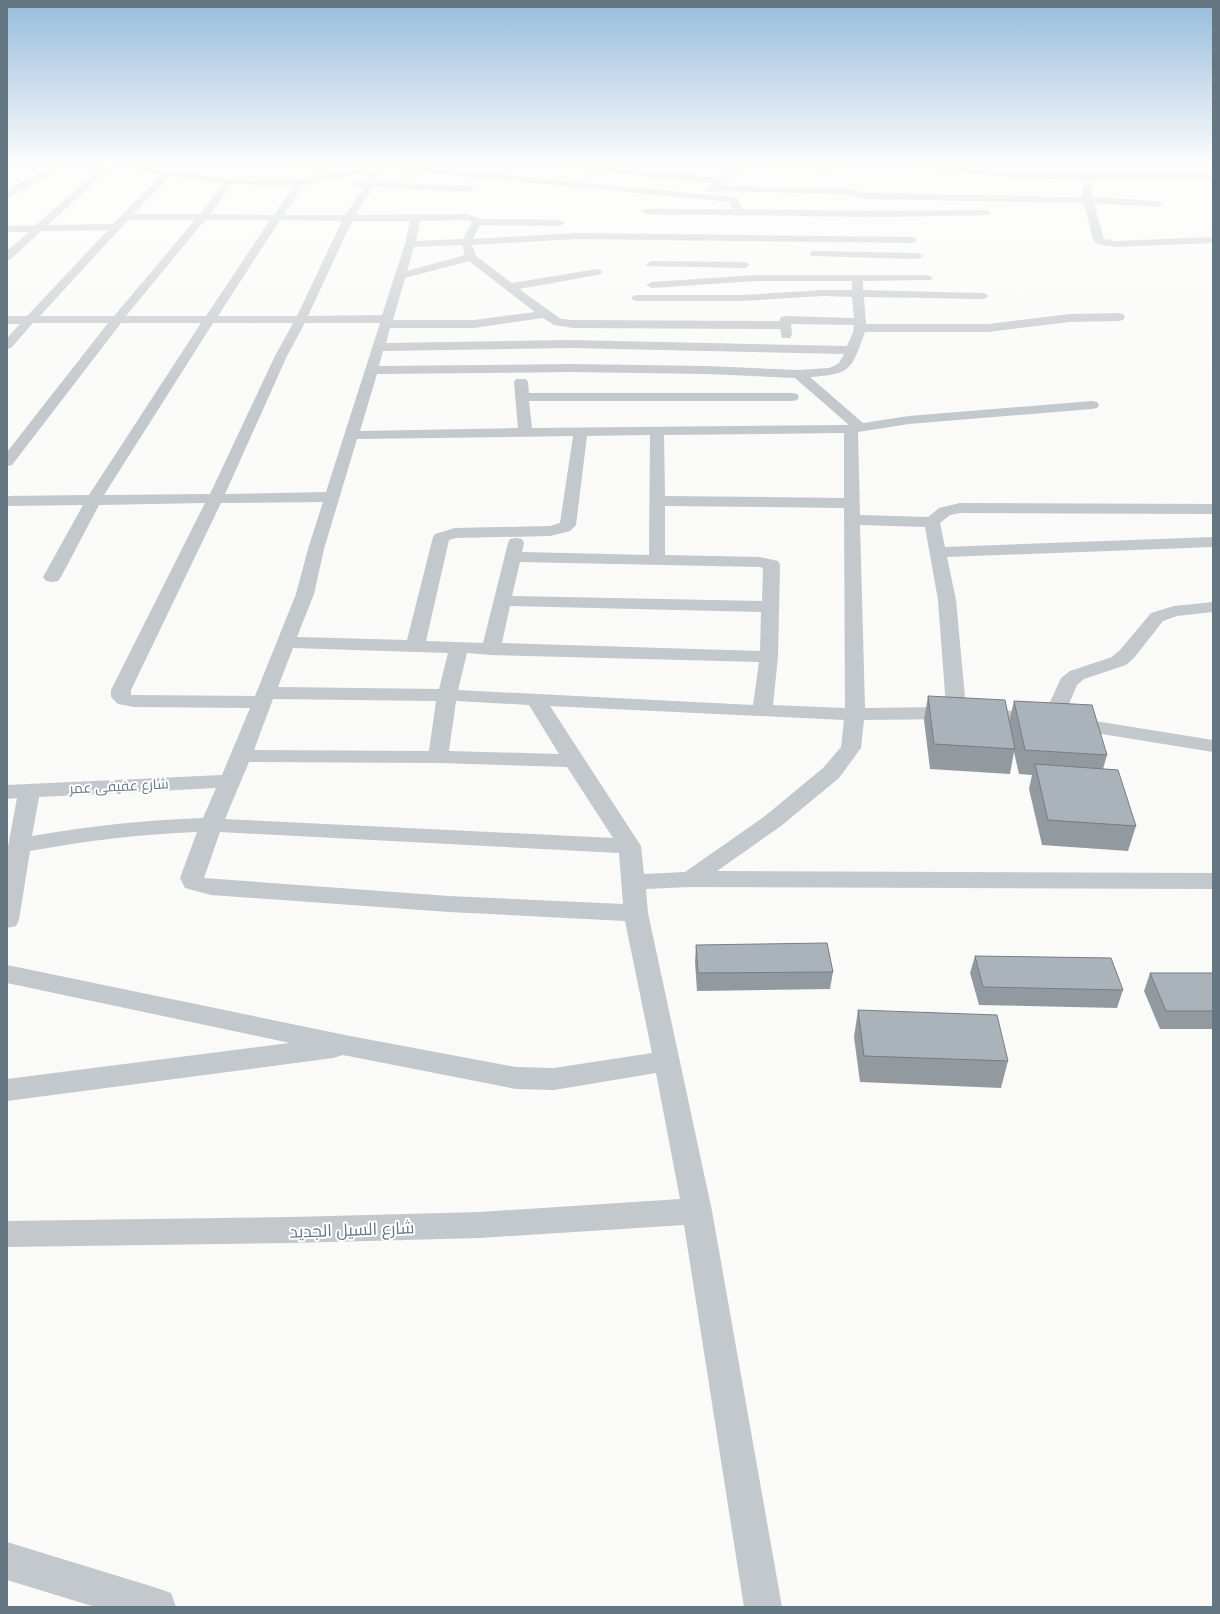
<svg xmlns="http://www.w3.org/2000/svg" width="1220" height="1614" font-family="Mulish,Cairo,sans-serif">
	<rect width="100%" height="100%" fill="#fafaf8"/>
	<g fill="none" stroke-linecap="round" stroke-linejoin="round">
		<path fill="#c3c8cc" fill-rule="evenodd" d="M56 166H68L7 198V191L16 185Z
			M103 166H112L48 225 113 224 161 175 130 169 126 166C149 166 170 171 193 174 238 181 286 186 330 173L303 169 299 166H319L341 171 363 166H413L734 197 739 200 742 209 878 211 985 210 988 211 990 213 988 215 878 217 647 214 644 213 642 211 644 209H732L730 202 388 169 379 170 376 182 470 186 475 189 470 192 373 187 355 215 466 214 482 219 560 220 565 223 560 226 480 225 473 239 576 233 912 237 917 240 912 243 576 239 472 245 476 256 512 283 597 269 601 270 602 272 601 274 597 275 519 289 561 319 573 320 779 321 781 317 785 316 854 318 852 297 823 296 742 301H637L633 300 631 298 633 296 637 295H742L823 290H852V281H756L652 288 646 285 652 282 756 275H927L933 278 931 280 863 281V290L982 293 986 294 988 296 986 298 982 299 864 297 866 324H988L1070 314 1119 313 1123 314 1125 317 1123 320 1119 321 1070 322 988 332H865C851 370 852 374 810 377L863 423 909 416 1092 401 1097 402 1099 405 1097 408 1092 409 909 424 858 432 860 515 928 517 939 508 960 503 1213 504V514L960 513 950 515 940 523 945 547 1213 537V547L947 557 956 600 966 708 1045 713 1061 678 1070 671 1112 657 1120 650 1151 613 1174 606 1213 602V612L1177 616 1163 621 1134 658 1126 665 1084 679 1077 685 1064 716 1213 740V752L1052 726 956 719 864 720 861 748 839 778 781 826 717 871 1213 873V889L690 887 646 889 648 913 712 1211 782 1607H744L684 1225 480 1238 292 1243 7 1247V1221L292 1217 480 1212 680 1199 656 1073 554 1090 516 1089 343 1055 333 1058 7 1101V1079L290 1043 7 983V965L350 1036 516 1067 554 1068 652 1053 625 921 449 912 211 895 185 888 180 878 197 832C140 834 86 841 30 851L19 920 16 926 7 928V852L17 798 7 799V785L222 775 250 708 134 707 118 704 111 697V690L205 503 99 505 61 577 58 581 52 582 46 581 43 577 83 505 7 506V496L89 495 201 323H121L12 465 7 466V452L108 323H33L11 348 7 349V338L20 324H7V316H27L108 230 41 231 11 259 7 260V251L29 232H7V226L36 225ZM370 171 367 182 356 181 351 184 356 187H364L345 215H284L303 186ZM170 176 224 183 200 214H133ZM232 184 294 186 274 215 210 214ZM128 220H195L114 316H40ZM205 220H270L206 316H126ZM280 220 342 221 297 316H218ZM466 220 472 222 463 239 416 241 420 221ZM352 221H410L405 244 382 315 308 316ZM462 245 465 255 407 271 414 247ZM469 261 535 312 474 320H393L405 278ZM543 318 554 325 573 328 780 329 782 338H790L792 335 791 324 854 325 853 332 847 346 571 340 386 343 390 328H474ZM213 323H293L275 356 210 494 104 495ZM305 323H380L326 492 225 494 287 356ZM571 348 844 354 839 363 834 366 829 368 798 370 707 366 571 364 379 366 383 351ZM571 372 707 374 795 378 849 425 532 428 529 401H792L797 400 799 397 797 394 792 393H529L528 382 526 379H516L514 382 518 428 360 431 377 374ZM844 433V498L665 496 664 435ZM650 435 649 555 522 552 524 543 522 539 516 538 510 539 508 543 483 643 426 641 449 540 456 538 550 536 570 531 576 525 587 436ZM573 436 560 523 550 526 455 528 435 534 433 537 407 640 297 637 314 594 324 549 357 439ZM323 502 308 549 296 594 255 696 131 695V690L221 503ZM665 506 844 508 845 708 773 705 778 657 780 565 778 561 760 557 665 555ZM860 525 925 527 938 600 946 707 865 708ZM520 562 760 567 763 568 762 601 512 596ZM510 606 761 612 760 651 502 643ZM293 648 448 653 439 689 278 687ZM467 653 491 655 759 662 753 705 458 690ZM273 699 436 701 429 751 254 750ZM456 701 529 705 559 754 449 751ZM550 706 844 720 841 747 823 768 765 816 685 872 644 874 641 846ZM249 762 438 763 567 767 613 838 225 819ZM216 788 203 818C145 820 89 826 32 836L39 797ZM220 832 619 853 623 904 449 896 204 878Z
			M569 166H601L721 178 736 166H746L721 186 845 188 864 193 1083 197 1082 186 1087 183 1092 186V197L1158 201 1163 204 1158 207 1094 203 1104 239 1116 241 1213 237V243L1116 247 1097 244 1093 239 1084 203 864 199 845 194 715 191 711 193 706 190 714 183 573 169Z
			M765 166H836L837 168 833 171 769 169Z
			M917 166H952L1019 172 1087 174H1213V180H1087L1019 178 921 169Z
			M815 251 918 253 923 256 918 259 811 256 810 254 811 252Z
			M651 261 745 262 750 265 745 268 647 266 646 264Z
			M7 1542 157 1588 171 1593 176 1607H95L7 1580Z"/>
	</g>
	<path fill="#929a9f" d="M928 696 1009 722 1014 701 1107 755 1103 769 1136 826 1128 851 1042 845 1029 789 1032 775 1019 774 1014 752 1010 774 930 769 924 720Z
		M696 945 833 972 830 989 697 991 695 962Z
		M975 956 1123 990 1117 1008 979 1005 970 973Z
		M1150 973H1213V1029H1160L1144 991Z
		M858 1010 1008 1061 1001 1088 860 1082 854 1037Z"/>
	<path fill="#aab3b9" stroke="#777d82" d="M928 696 1005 700 1015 749 934 744Z
		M1014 701 1092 705 1107 755 1025 750Z
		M1035 764 1118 770 1136 826 1048 820Z
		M827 943 833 972 698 973 696 945Z
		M975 956 1111 958 1123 990 983 987Z
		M1150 973H1213V1011H1166Z
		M858 1010 997 1015 1008 1061 864 1056Z"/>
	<linearGradient id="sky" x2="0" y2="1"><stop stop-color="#96bcdc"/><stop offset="0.42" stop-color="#fdfdfc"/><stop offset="1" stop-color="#fdfdfc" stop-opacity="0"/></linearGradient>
	<rect width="1220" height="392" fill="url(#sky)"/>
	<g text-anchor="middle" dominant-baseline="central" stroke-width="4" stroke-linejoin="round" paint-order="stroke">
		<g font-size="14" fill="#657683" stroke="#fff">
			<text transform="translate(119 786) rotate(-3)">شارع عفيفى عمر</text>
		</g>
		<g font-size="17" fill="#657683" stroke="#fff">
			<text transform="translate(352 1229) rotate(-2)">شارع السيل الجديد</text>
		</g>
	</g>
	<rect width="1220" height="1614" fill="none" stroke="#657683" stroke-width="16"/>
</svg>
